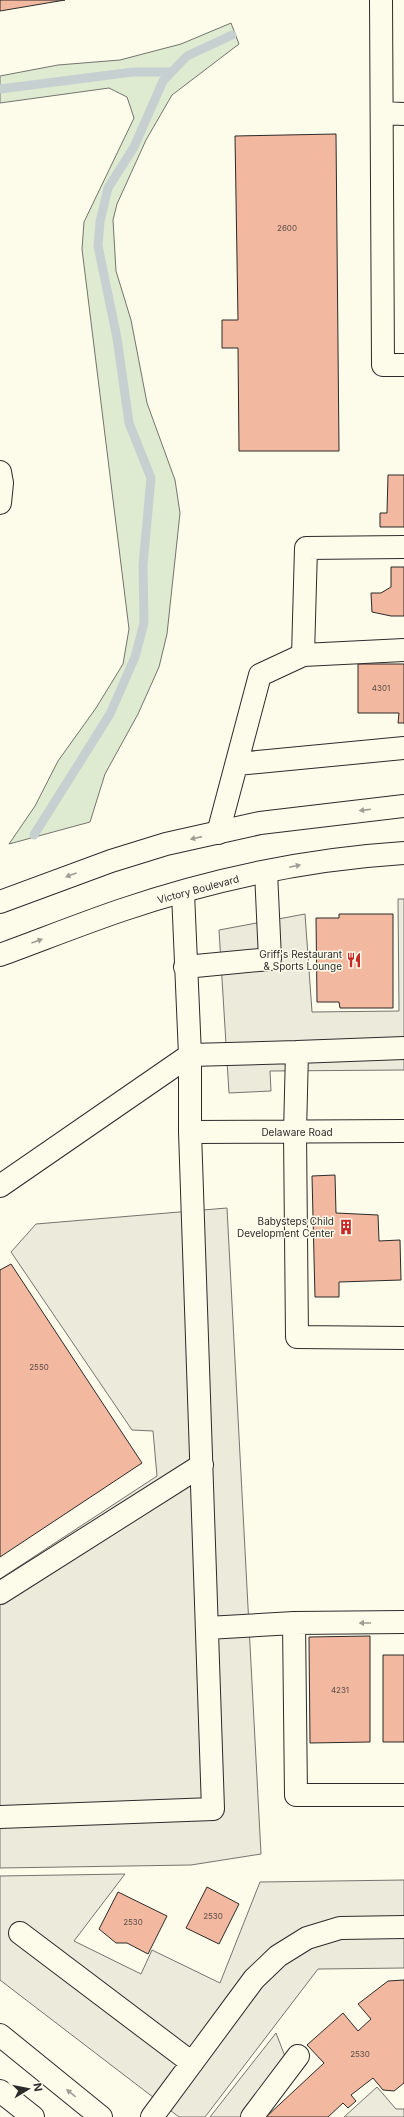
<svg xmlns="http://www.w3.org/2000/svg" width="404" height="2117" font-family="Inter,sans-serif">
	<rect width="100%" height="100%" fill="#fdfbea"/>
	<path fill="#deebd1" stroke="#74746e" d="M231 23 239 44 172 95 146 140 117 204 113 220 116 271 131 320 147 403 175 480 180 513 167 634 159 667 138 714 105 774 90 822 9 844 35 806 58 761 96 708 123 664 129 629 82 249 84 222 134 118 127 97 109 88 0 103V76L58 65 120 60 181 44Z"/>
	<path fill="#eceadb" stroke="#74746e" d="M398 899H404V1070L270 1071 271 1091 229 1093 219 930 305 914 312 1012 399 1011Z
		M227 1208 261 1854 191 1865 0 1868V1579L157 1476 153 1431 132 1430 11 1252 36 1224Z
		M125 1874 74 1941 141 1974 152 1950 220 1983 260 1882 404 1880V1968L318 1969 205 2117H179L0 1980V1876Z
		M276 2033 291 2072 257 2117H210Z
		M377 2087 396 2109H404V2117H344Z"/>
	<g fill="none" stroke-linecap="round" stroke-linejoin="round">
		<path stroke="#c7d0d0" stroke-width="9" d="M0 89 133 72H170
			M34 835 110 714 135 657 144 623 143 565 151 478 129 423 117 338 98 246 100 222 108 188 134 147 163 81 187 56 232 35"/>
	</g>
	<path fill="#f2b8a0" stroke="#2b2b2b" d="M0 0H65L0 11Z
		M336 134 339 451H239L238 348H222V320H238L235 136Z
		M388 475H404V527H380V513H387Z
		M391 567H404V616H391L372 612 371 593H381L391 587Z
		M358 664H404V723H398L399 713H358Z
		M339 914H393V1008H340L339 1002H317L316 918H339Z
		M335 1175 336 1213 378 1215 379 1241 400 1240 401 1280 339 1282V1297H315L312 1176Z
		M11 1264 142 1463 0 1557V1270Z
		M370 1636V1742L310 1743 309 1637Z
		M383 1655H404V1742H383Z
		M207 1887 239 1904 219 1944 186 1928Z
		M118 1892 167 1916 148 1954 127 1943H116L99 1929Z
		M404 1980V2083L394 2091 383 2090 373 2078 351 2095 356 2101 348 2108 343 2103 328 2117H266L324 2063 307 2045 343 2013 358 2031 371 2019 358 2004 388 1981Z"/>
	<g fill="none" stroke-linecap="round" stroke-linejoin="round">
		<g stroke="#2b2b2b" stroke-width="24">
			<path id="minor" d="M381 0 383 365H404
				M382 113 404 114
				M0 472 2 483 0 503
				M303 655 404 650
				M237 764 404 748
				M218 833 260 675 303 655 306 548 404 547
				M185 967 270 959 266 872
				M404 1048 297 1052 295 1133 297 1337 404 1338
				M190 1132 404 1131
				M0 1186 190 1055 297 1052
				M0 1593 202 1465
				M294 1623 296 1795H404
				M207 1628 294 1623 404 1622
				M0 1817 213 1809 190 1132V1055L183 893
				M20 1933 192 2063
				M152 2117 254 1979 278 1956 307 1938 340 1928 404 1927
				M252 2117 298 2056"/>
		</g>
		<g stroke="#2b2b2b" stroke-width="24">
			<path id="major" d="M0 902 111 861 166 844 260 823 404 806
				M0 955C41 940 81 924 122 910 213 879 309 859 404 853
				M0 2035 101 2117
				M0 2091 33 2117"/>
		</g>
		<use href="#minor" stroke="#fdfbea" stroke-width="22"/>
		<use href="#major" stroke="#fdfbea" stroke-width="22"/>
	</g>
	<defs><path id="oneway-solid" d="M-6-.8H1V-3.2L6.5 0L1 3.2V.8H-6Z"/></defs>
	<g fill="#9e9d94">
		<use href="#oneway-solid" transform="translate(365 810) rotate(173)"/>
		<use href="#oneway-solid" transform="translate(196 838) rotate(167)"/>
		<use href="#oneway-solid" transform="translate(295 866) rotate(-12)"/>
		<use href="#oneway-solid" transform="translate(71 875) rotate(160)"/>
		<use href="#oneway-solid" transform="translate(37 941) rotate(-20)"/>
		<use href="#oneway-solid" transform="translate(365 1623) rotate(180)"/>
		<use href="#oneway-solid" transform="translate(71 2093) rotate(-141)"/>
	</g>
	<defs>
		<g id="restaurant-bare" transform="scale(1.2)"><path d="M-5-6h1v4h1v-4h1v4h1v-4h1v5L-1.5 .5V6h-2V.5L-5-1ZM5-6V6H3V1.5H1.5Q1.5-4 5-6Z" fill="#c62828" stroke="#fdfbea" stroke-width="2.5" paint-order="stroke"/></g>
		<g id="building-bare" transform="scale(1.2)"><path d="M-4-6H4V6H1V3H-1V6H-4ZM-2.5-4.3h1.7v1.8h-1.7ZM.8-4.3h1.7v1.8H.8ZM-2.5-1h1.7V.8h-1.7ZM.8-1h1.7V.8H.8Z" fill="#c62828" stroke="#fdfbea" stroke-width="2.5" paint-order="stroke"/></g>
	</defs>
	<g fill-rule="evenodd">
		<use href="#restaurant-bare" x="354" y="960"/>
		<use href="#building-bare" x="346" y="1227"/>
	</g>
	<g text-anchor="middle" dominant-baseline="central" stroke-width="3" stroke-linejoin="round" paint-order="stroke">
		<g font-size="8" fill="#5d4e48">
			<text x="287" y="228">2600</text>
			<text x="381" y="688">4301</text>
			<text x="39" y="1367">2550</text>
			<text x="340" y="1690">4231</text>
			<text x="213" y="1916">2530</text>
			<text x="133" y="1922">2530</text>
			<text x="360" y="2054">2530</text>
		</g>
		<g font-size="10" fill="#2b2b2b" stroke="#fdfbea">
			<text transform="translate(198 889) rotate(-15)">Victory Boulevard</text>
			<text x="297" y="1132">Delaware Road</text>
		</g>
		<g font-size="10" fill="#2b2b2b" stroke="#fdfbea" text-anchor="end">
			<text x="342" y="954">Griff's Restaurant<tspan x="342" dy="12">&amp; Sports Lounge</tspan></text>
			<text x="334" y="1221">Babysteps Child<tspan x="334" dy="12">Development Center</tspan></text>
		</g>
	</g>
	<g transform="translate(28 2089) rotate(80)" stroke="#fdfbea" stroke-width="3" paint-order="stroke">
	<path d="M0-3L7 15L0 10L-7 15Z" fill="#2b2b2b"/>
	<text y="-6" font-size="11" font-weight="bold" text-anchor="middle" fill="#2b2b2b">N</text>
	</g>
</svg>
